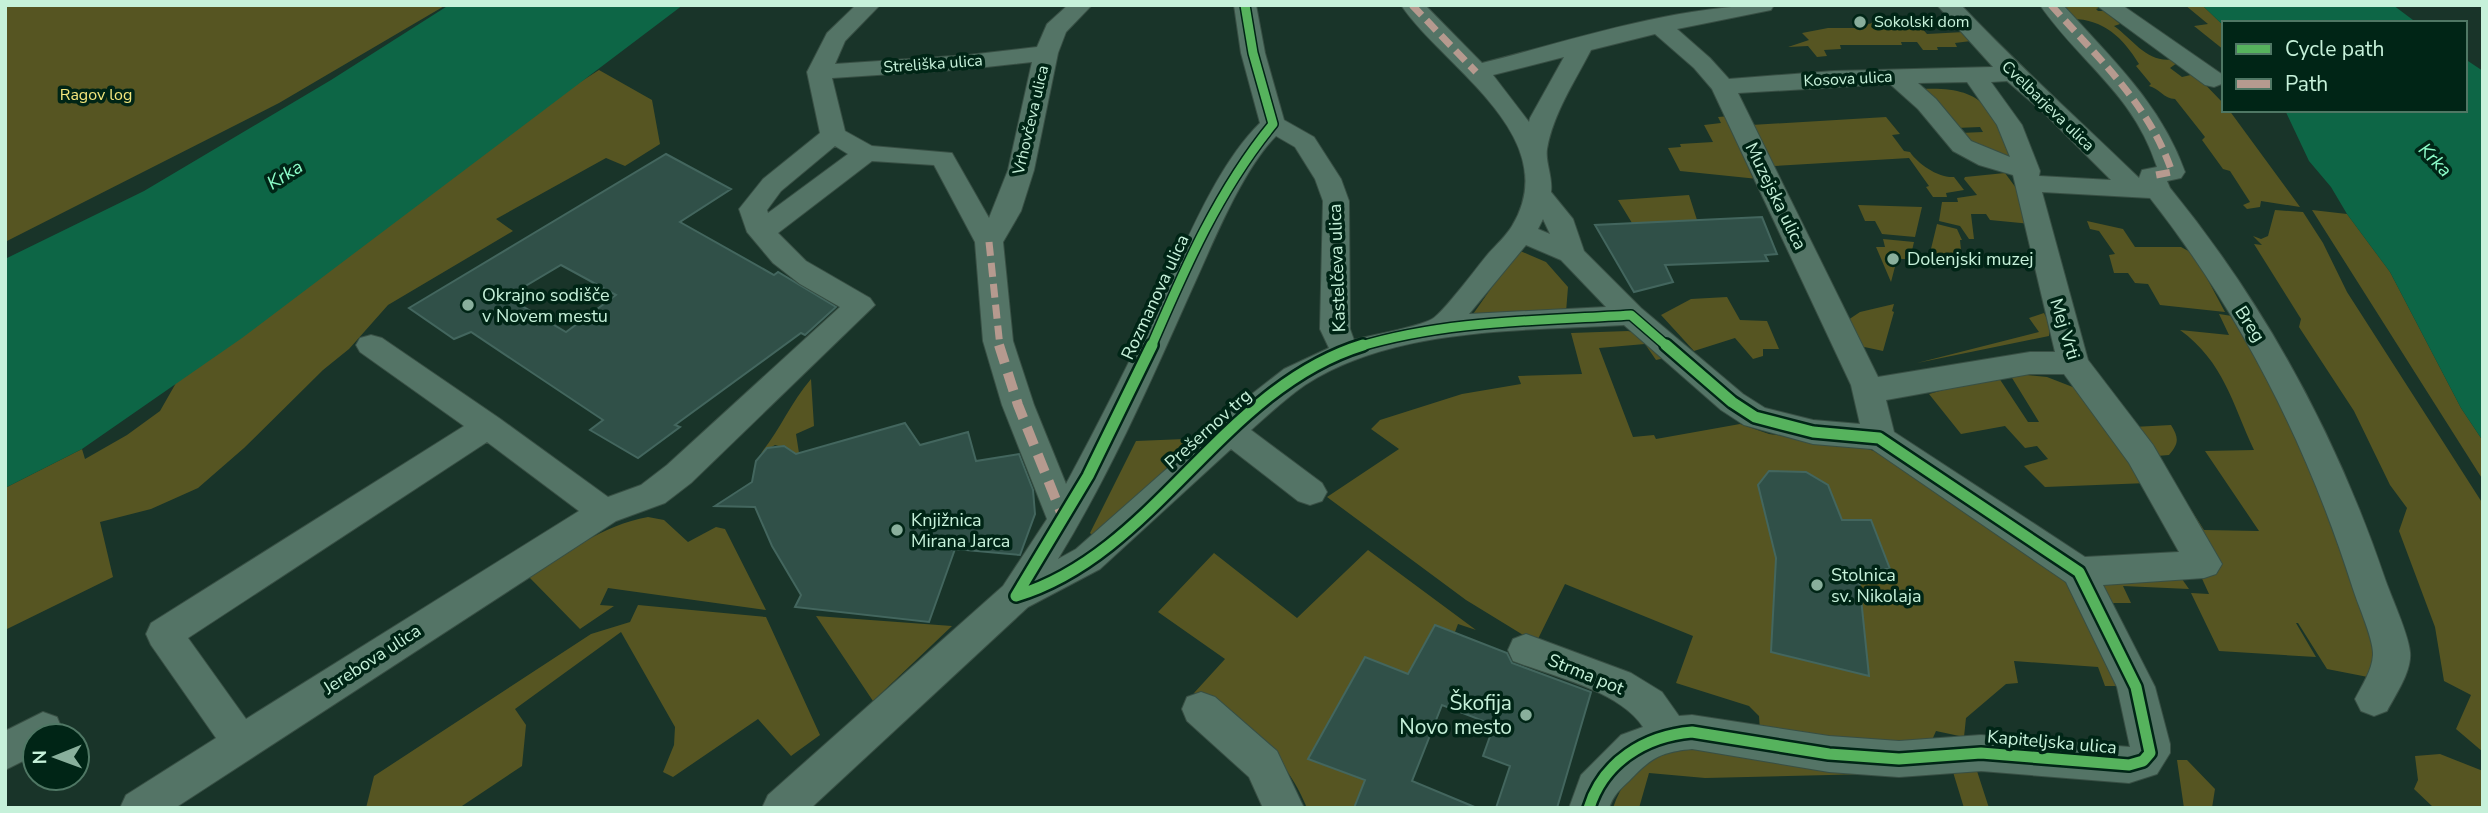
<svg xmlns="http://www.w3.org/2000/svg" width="2488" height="813" font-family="'Nunito Sans',sans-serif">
	<rect width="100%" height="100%" fill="#193429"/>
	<path fill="#565522" d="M5 5H446L279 103 5 242Z
		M2056 5H2095L2099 8 2096 9 2098 11H2104L2120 24 2114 26C2135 41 2147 64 2175 59L2177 63 2170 68 2182 77 2195 74 2224 104V110H2229L2300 207 2261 201 2260 207 2247 209 2243 205 2250 202 2230 171 2223 169 2202 140 2205 137 2175 99C2164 99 2159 88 2149 86L2151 84 2136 66 2139 64C2123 38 2104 19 2072 19Z
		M2185 5H2202L2224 26V50L2194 26 2208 24Z
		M1911 16 1927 34 1964 32 1971 41 1955 43 1957 47H1937L1938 50H1923L1917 42H1901L1902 45H1840L1841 49 1824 50 1827 56 1817 57 1808 46 1788 47 1809 40 1802 33 1828 28H1854L1894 17Z
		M599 70 652 100 660 144 625 166 606 158 496 219 513 231 388 305 349 349 323 370 244 448 198 488 151 509 100 522 113 577 5 630V488L82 449 85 459 127 435 160 411 180 376 560 95Z
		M1921 89C1983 86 1992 107 2013 159L1983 152 1960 133 1983 132 1980 127 1956 128Z
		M1730 116 1758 179 1680 171 1668 148 1681 147 1680 144 1713 142 1704 125 1721 123 1718 117Z
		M1886 117 1900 134 1892 135 1904 151 1910 152C1918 164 1938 178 1954 177L1964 190 1946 193 1947 197H1933L1926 187 1929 186 1909 158 1774 166 1751 125Z
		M2005 173 2019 192 2031 224 1990 220 1986 214H1971L1974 239H1969L1960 226 1939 221 1942 202H1958L1957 198 1977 195 1964 179 1965 177Z
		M1689 195 1697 220 1632 223 1618 200Z
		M1858 205 1922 207 1915 237 1882 234 1875 221H1865Z
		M2275 210 2303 212 2323 243 2347 292 2483 504V752L2456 729 2471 695 2444 681 2435 627 2399 531 2407 508 2390 485 2354 411 2299 327 2301 319 2254 244 2262 245 2253 236 2261 239 2268 236Z
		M2312 210 2347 214 2390 272 2461 408 2483 441V480Z
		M2087 221 2123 229 2135 247H2181L2194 254 2225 312 2160 305 2148 284 2135 283 2128 273H2114L2109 255 2115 254 2099 231 2090 229Z
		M1937 224 1957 229 1962 240H1960L1962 260 1930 253Z
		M1883 239 1914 242 1910 259H1897L1891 282 1876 247H1885Z
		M1518 250 1546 262 1568 287 1566 312 1471 317Z
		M1727 297 1740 320 1767 321 1779 349H1763V356L1753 359 1735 338 1694 351 1661 315 1691 299Z
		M1894 304 1892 311 1894 312 1883 351 1855 345 1848 320 1860 312Z
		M2044 313 2050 325 2049 336 1917 363 2039 332 2029 318Z
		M2219 314 2232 316 2301 439 2378 653 2373 678 2327 669 2298 623H2296L2316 657 2219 651 2191 593 2209 594 2133 427 2171 425C2179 438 2179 443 2169 455L2157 456 2204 530 2259 531 2205 451 2254 450C2232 403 2224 362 2180 330L2229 335Z
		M1628 331 1637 333 1665 358 1656 360 1645 344 1599 348 1633 437 1654 435 1656 439 1740 424 1769 434 1864 448 1902 459 2065 573 2123 686H2105L2098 667 2014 661 2018 683 2006 684 1966 718 1964 737 1936 731 1932 740 1933 747 1760 731 1759 716 1749 706 1676 683 1693 636 1565 584 1536 643 1466 600 1327 497 1399 449 1371 429 1380 420 1462 394 1521 384 1518 376 1582 374 1571 333Z
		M2009 373 2047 377 2083 391 2148 483 2045 487 2024 466 2048 459 2037 446 2025 448 2005 426 1961 434 1929 394 1997 375 2028 422H2039Z
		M811 379 814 426 796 434 799 453 791 455 789 449 775 445 761 453C780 430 791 402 811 379Z
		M1209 438 1094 537 1090 533 1136 441Z
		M648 517 664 520 688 542 716 527 725 529 766 610 608 588 600 605 614 606 580 629 529 577C567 553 602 525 648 517Z
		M1368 550 1476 630 1458 624 1455 632 1434 626 1408 674 1365 657 1309 759 1365 780 1356 803 1365 806 1307 808C1282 748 1245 728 1194 693L1225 659 1158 612 1214 553 1297 618Z
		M2177 572 2189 589 2123 586 2131 603H2107L2095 578Z
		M638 605 766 617 820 735 791 756 758 719 673 777 663 772 674 745 675 727 621 632 515 709 526 725 522 766 459 808H366L374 776 591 634 630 622Z
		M816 616 952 626 873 701Z
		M1712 747 1871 774 1705 778 1649 773 1639 808H1613C1630 758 1663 749 1712 747Z
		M2440 754 2483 771V808H2434L2414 789 2418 780 2415 756Z
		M2177 760H2187L2215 789 2212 808H2184Z
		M1977 771 1989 808H1964L1953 772Z"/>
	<path fill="#0d6646" d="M449 5H683L242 338 82 449 5 488V259L144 191 331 80Z
		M2202 5H2393L2417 23H2224V26Z
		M2465 59 2483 71V441L2461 408 2390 272 2347 214 2331 187 2309 161 2285 110H2465Z"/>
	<path fill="#305048" stroke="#43665e" stroke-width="2" fill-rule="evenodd" d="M666 154 731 189 680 222 774 275 778 272 836 307 805 335 801 333 675 425 680 427 638 458 590 430 603 420 471 332 454 339 409 308ZM561 265 616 295 566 332 507 297Z
		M1762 217 1777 254 1765 255 1768 261 1665 265 1673 282 1634 292 1595 225Z
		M905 423 920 445 968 432 976 461 1019 454 1033 490 1035 514 1020 555 955 549 929 622 795 607 801 595 772 546 755 507 715 506 752 482 756 461 767 448 784 446 796 454Z
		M1769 471 1806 472 1828 485 1842 520H1871L1890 569H1858L1869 676 1771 652 1776 558 1758 485Z
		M1435 625 1507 653 1512 663 1591 692 1557 808H1496L1510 766 1483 756 1494 725 1442 705 1412 781 1477 808H1354L1365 780 1308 759 1365 657 1408 674Z"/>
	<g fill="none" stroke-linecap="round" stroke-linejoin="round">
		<g stroke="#384f44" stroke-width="2">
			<path id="street" d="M856 5H880L845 41 835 64 968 55 1037 47 1047 24 1068 5H1092L1066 32 1058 53 1034 170 1021 211 1003 242 1013 341 1034 405 1066 484C1099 423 1130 361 1160 298 1186 243 1217 165 1260 123L1241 53 1234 5H1256L1265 53 1284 120 1314 137 1341 179 1349 201 1350 329 1354 340C1372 335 1418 327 1432 319 1443 313 1477 267 1488 254 1496 245 1506 236 1512 226 1566 137 1443 67 1401 5H1425L1482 63C1577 39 1675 5 1774 5L1771 10 1677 29 1710 58 1729 79 1834 71 1993 67 1937 5H1961C2018 65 2079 120 2139 178L2142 170 2157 167C2133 93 2081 64 2040 5H2063C2111 58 2161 104 2185 172L2181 178 2167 181 2170 188C2264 303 2336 435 2384 576 2391 597 2408 632 2410 652 2412 671 2396 694 2387 711L2374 716 2361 711 2355 699C2362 685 2372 671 2373 655 2374 640 2358 605 2353 589 2308 447 2242 315 2150 198L2042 192 2088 360 2153 445 2222 564 2216 574 2204 578 2103 585 2155 687 2170 744V753L2157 774 2129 783 1981 771 1899 777 1829 772 1692 749C1660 752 1651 758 1629 781 1620 789 1613 796 1609 808H1569L1581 775 1621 735 1643 727C1620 691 1552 676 1513 661L1508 650 1513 639 1526 634 1631 673 1662 692 1679 716 1692 715 1829 736 1899 741 1981 735 2130 747 2117 687 2066 582 1872 449 1813 444 1744 425 1721 410 1624 325C1522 331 1394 327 1305 385 1286 398 1268 415 1251 430L1322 483 1327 492 1322 501 1310 505 1298 501 1231 449 1100 569 1028 607 811 808H762L768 795 1003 586 1047 519 1002 405 983 341 975 242 934 165 872 161 778 233 806 261 870 298 875 305 691 483 665 503 616 521 175 808H120L126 795 216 738 151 645 146 634 151 623 464 426 360 352 356 345 360 338 371 335 382 338 499 418 608 497 641 485 667 465 840 307 800 284 773 263 747 232 739 209 763 179 820 133 807 72 827 33ZM1655 34 1694 68 1712 89 1851 385 1860 424 1813 420 1765 408 1743 394 1641 308 1584 251 1573 219 1551 192C1553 177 1545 162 1547 149 1553 114 1575 81 1591 50ZM1564 57 1530 118 1529 122 1493 75ZM1032 62 1008 170 989 218 952 153 872 146 845 131 832 78 968 69ZM2007 81 2046 115 2111 180 2039 176 2040 171 2022 125 1991 82ZM1967 82 1997 125 2010 157 1971 141 1936 99 1918 83ZM1890 84 1918 109 1953 151 1979 165 2013 175 2055 352H2030L1878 377 1738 93ZM1276 136 1295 147 1315 179 1323 201 1320 329 1329 348 1284 369 1248 397 1076 549 1058 559C1108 477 1148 388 1187 300 1209 253 1240 172 1276 136ZM835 146 848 154 768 213 767 210 781 191ZM1543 219 1550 234 1538 229ZM1526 245 1561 260 1606 307 1469 314ZM2030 374H2064L2129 463 2179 552 2085 557 1894 432 1886 400ZM487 442 579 511 246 719 188 638Z
				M2096 5H2122L2223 75 2224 83 2214 87 2205 85Z
				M1201 692 1215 697 1277 751 1304 808H1263L1249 777 1187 721 1182 709 1187 697Z
				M43 712 57 717 62 729 59 736H35V755L5 770V731Z"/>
		</g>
		<use href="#street" fill="#547466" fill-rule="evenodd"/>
		<path stroke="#b69a8f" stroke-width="7" stroke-dasharray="14 7" stroke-linecap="butt" d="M1412 5 1476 72
			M2051 5C2098 58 2149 104 2172 172L2151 176
			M989 242 1000 347"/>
		<path stroke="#b69a8f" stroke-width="10" stroke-dasharray="19 10" stroke-linecap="butt" d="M999 345 1018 405 1064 520"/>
		<g stroke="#002516" stroke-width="12">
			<path id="cycleway-far1" d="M1151 347C1185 268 1218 191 1273 124L1253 53 1245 5
				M1358 347C1447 320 1539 321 1631 315L1668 347"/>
		</g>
		<g stroke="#002516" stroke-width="16">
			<path id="cycleway" d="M1016 596C1156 554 1220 389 1363 345
				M1016 596 1088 476 1152 345
				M1589 808C1603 762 1645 736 1692 732L1829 754 1899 759 1981 753 2129 765 2143 761 2150 753 2136 687 2079 572 1879 438 1813 432 1755 417 1732 402 1666 345"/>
		</g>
		<use href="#cycleway-far1" stroke="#56b35d" stroke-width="9"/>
		<use href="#cycleway" stroke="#56b35d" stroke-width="11"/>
	</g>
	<g fill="#89af9c" stroke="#002516" stroke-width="2.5">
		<circle cx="1860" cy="22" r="7"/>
		<circle cx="1893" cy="259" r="7"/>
		<circle cx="468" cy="305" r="7"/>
		<circle cx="897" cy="530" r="7"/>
		<circle cx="1817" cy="585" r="7"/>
		<circle cx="1526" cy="715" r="7"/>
	</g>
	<g text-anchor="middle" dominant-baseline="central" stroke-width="7" stroke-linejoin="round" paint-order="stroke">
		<g font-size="16" fill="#c6f1da" stroke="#002516" text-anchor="start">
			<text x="1874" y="22">Sokolski dom</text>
		</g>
		<g font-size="16" fill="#c6f1da" stroke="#002516">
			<text transform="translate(933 64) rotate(-4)">Streliška ulica</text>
			<text transform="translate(1848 79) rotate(-3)">Kosova ulica</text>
			<text transform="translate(2048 106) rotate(44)">Cvelbarjeva ulica</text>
			<text transform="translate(1031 120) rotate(-77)">Vrhovčeva ulica</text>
		</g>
		<g font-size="16" fill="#f4e77d" stroke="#002516">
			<text x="96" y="95">Ragov log</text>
		</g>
		<g font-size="18" fill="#c6f1da" stroke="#002516">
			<text transform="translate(1776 196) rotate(64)">Muzejska ulica</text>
			<text transform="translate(1337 268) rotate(-92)">Kastelčeva ulica</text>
			<text transform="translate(1155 297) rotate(-65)">Rozmanova ulica</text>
			<text transform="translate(2250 324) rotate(57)">Breg</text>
			<text transform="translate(2065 329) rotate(73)">Mej Vrti</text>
			<text transform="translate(1208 429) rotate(-42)">Prešernov trg</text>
			<text transform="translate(372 659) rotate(-33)">Jerebova ulica</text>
			<text transform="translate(1586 674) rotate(22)">Strma pot</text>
			<text transform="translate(2052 742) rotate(5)">Kapiteljska ulica</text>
		</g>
		<g font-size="18" fill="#c6f1da" stroke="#002516" text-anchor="start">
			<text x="1907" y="259">Dolenjski muzej</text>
			<text x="482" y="295">Okrajno sodišče<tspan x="482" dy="21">v Novem mestu</tspan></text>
			<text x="911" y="520">Knjižnica<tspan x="911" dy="21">Mirana Jarca</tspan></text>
			<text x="1831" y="575">Stolnica<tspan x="1831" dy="21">sv. Nikolaja</tspan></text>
		</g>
		<g font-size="19" font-style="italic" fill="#8cfdc9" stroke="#002516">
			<text transform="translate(2435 160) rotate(46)">Krka</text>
			<text transform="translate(285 175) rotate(-32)">Krka</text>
		</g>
		<g font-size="21" fill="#c6f1da" stroke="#002516" text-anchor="end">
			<text x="1512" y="703">Škofija<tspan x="1512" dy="24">Novo mesto</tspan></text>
		</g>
	</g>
	<rect width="2488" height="813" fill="none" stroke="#c6f1da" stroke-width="14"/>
	<rect x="2222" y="21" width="245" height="91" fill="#002516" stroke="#4f7764" stroke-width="2"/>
	<rect x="2236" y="44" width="35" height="10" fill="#56b35d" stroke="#4f7764" stroke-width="2"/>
	<text x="2285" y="56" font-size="21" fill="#c6f1da">Cycle path</text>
	<rect x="2236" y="79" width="35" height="10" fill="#b69a8f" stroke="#4f7764" stroke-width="2"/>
	<text x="2285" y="91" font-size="21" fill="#c6f1da">Path</text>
	<g transform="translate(56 757) rotate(269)"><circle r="33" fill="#002516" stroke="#4f7764" stroke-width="2"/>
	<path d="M0-5L12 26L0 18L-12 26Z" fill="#89af9c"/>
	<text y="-10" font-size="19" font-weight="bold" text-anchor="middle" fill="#c6f1da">N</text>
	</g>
</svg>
